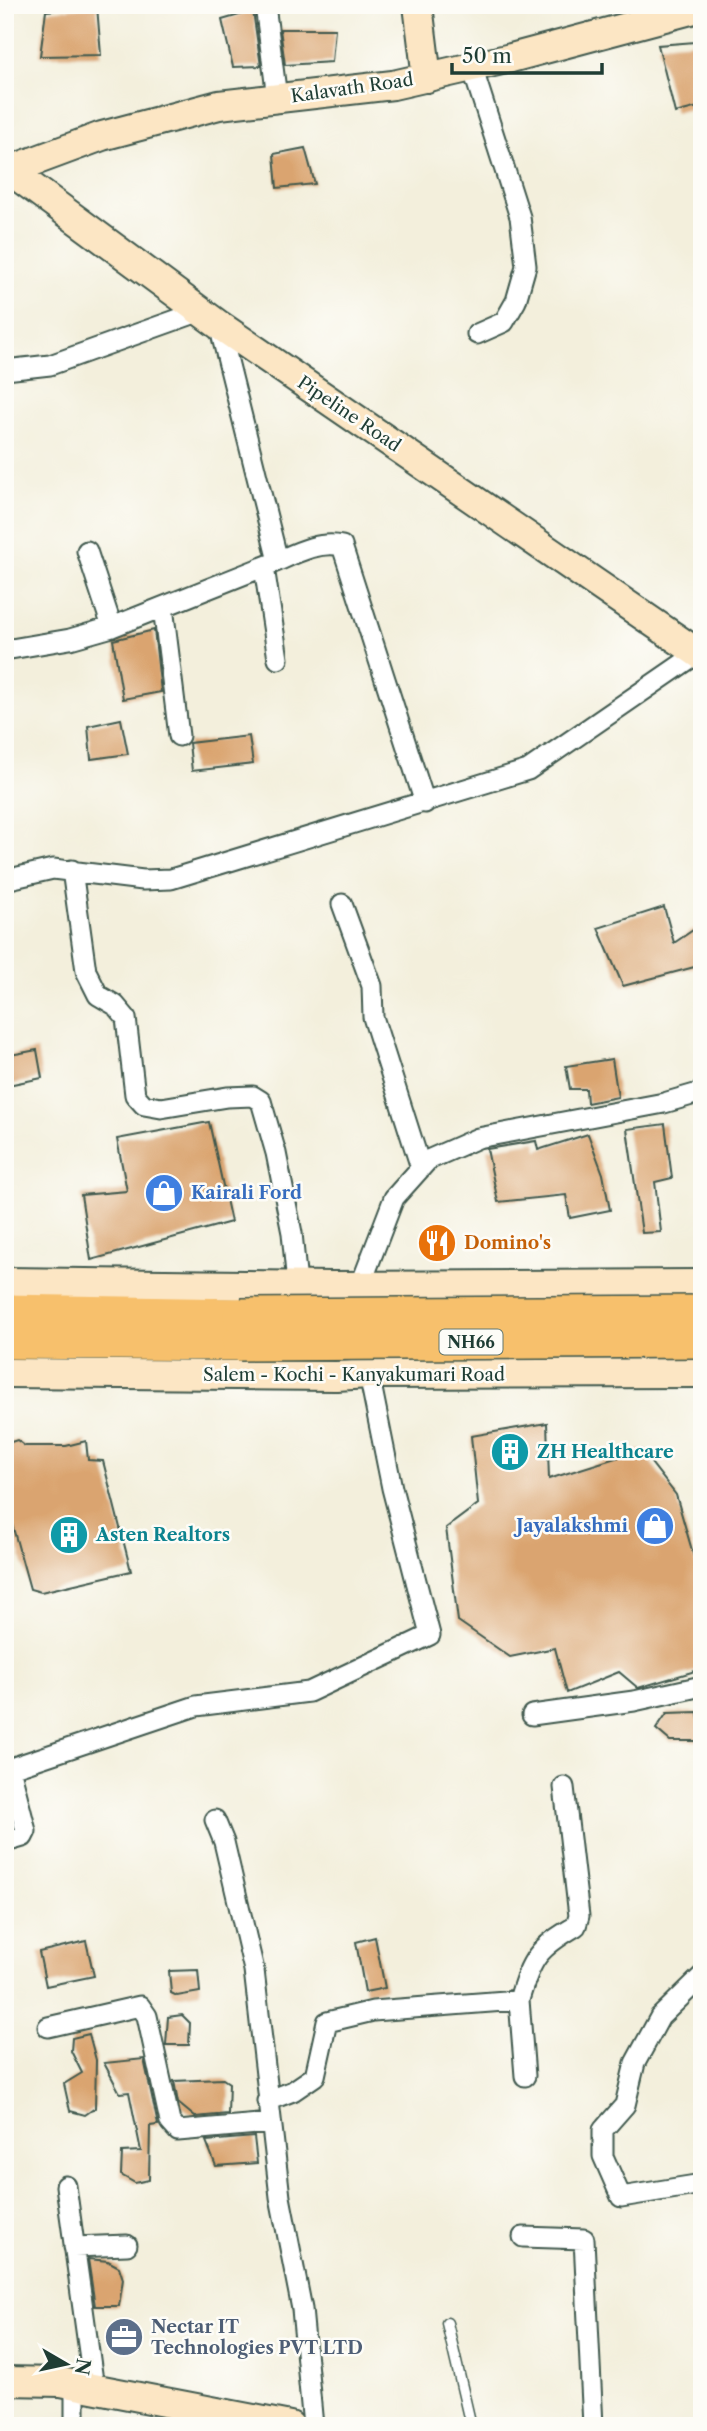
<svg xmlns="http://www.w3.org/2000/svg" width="707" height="2431" font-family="'Libre Caslon Text',serif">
	<rect width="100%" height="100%" fill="#fdfcf7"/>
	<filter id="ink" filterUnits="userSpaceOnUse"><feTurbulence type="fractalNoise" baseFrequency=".0143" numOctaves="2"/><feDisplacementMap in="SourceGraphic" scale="14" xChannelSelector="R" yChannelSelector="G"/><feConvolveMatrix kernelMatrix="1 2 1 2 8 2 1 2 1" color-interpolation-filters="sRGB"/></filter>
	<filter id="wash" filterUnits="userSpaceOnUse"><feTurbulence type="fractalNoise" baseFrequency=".00686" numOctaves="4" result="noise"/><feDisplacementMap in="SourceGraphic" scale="28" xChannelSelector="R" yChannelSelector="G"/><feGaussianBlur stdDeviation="1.57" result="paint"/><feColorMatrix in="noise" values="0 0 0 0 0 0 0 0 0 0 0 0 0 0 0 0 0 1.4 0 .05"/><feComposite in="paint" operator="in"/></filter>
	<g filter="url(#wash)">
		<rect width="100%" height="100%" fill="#f3efdc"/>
		<g id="blocks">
			<path fill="#daa470" d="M97 6 101 55 40 56 46 11Z
				M253 11 261 66 233 67 222 20Z
				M280 29H335L332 62 285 65Z
				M695 42 702 62V106L675 113 658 45Z
				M305 148 315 184 277 188 274 154Z
				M154 630 161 692 123 699 113 640Z
				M121 719 128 754 91 759 88 726Z
				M249 736 253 764 192 771 189 743Z
				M664 907 674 943 702 924V965L623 986 598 928Z
				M37 1050 42 1078 8 1085 5 1056Z
				M612 1059 618 1097 587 1103 586 1089H570L566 1066Z
				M209 1122 231 1222 91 1260 81 1195 127 1191 117 1139Z
				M665 1124 672 1178 655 1182 661 1232 642 1233 627 1129Z
				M588 1134 603 1174 610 1210 570 1218 566 1195 498 1202 487 1149 536 1141 538 1150Z
				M547 1423 549 1479 641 1450 676 1495 702 1585V1669L638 1688 619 1672 567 1693 555 1648 510 1657 458 1621 446 1528 478 1504 471 1436Z
				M17 1440 25 1446H66L86 1441 88 1460 103 1461 131 1571 41 1592 30 1589 5 1499V1444Z
				M698 1712 702 1741H670L656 1729 667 1713Z
				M375 1937 385 1988 365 1992 356 1942Z
				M86 1941 94 1976 46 1986 39 1952Z
				M198 1970 200 1992 177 1996 171 1993 169 1971Z
				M182 2015 190 2023 189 2045H166L168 2017Z
				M89 2034 96 2060 95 2108 85 2115 70 2111 64 2084 82 2073 71 2051 72 2038Z
				M144 2059 158 2125 150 2126 149 2180 135 2183 121 2175 122 2152 141 2151 129 2092 120 2093 104 2063Z
				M223 2079 229 2083 228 2114 195 2117 178 2103 174 2081Z
				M254 2137 257 2163 216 2166 206 2141Z
				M88 2259 108 2261 119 2267 123 2279 119 2306H95Z"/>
		</g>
	</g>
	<g filter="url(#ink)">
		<use href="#blocks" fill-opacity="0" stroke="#3f584d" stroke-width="2"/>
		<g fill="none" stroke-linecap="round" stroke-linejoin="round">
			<g stroke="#3f584d" stroke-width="13">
				<path id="lane" d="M447 2323 471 2426"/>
			</g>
			<g stroke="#3f584d" stroke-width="23">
				<path id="street" d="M265 5 277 98
					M472 67 520 217 526 266 516 301 504 322 477 334
					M5 370 50 365 201 311
					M87 551 112 627
					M278 561C298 552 320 541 342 546L425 803
					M264 567 278 659
					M163 607 179 736
					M5 650 70 639 112 627 278 561 219 325
					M72 870 86 971 98 995 115 1005 126 1018 135 1095 144 1105 161 1108 227 1097 253 1096 261 1101 276 1153 292 1233 297 1284
					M5 880 53 869 143 880 171 879 528 770 698 653
					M342 904 372 986 373 1017 421 1168
					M361 1284 394 1198 428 1160 478 1138 664 1103 702 1092
					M532 1715 634 1701 702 1686
					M5 1770 196 1706 309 1692 430 1635 392 1488 369 1374
					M215 1820 224 1842 254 1970 280 2197 302 2309 313 2426
					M6 1842 23 1837 26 1831 10 1768
					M702 1976 660 2017 635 2063 625 2105 603 2130V2156L621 2197 702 2184
					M519 2000C531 1958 538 1948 576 1926L579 1916 564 1787
					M48 2027 140 2006 147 2016 170 2122 178 2131 270 2123
					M267 2101 293 2091 315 2076 327 2022 373 2011 519 2000 525 2076
					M66 2186 94 2388
					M523 2237 584 2239 593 2426
					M74 2247 127 2245
					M75 2426V2384"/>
			</g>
			<g stroke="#3f584d" stroke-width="32">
				<path id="secondary" d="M418 5 427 78
					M5 167 219 325 702 656
					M5 172 102 136 219 105 393 85 511 58 702 7
					M5 1282 333 1286 702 1284
					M5 1373 336 1376 369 1374 702 1373
					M5 2381 61 2382 290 2426"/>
			</g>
			<g stroke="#3f584d" stroke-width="38">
				<path id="highway" d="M5 1312 241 1316
					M5 1341 240 1343"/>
			</g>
			<use href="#lane" stroke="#fff" stroke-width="10"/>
			<use href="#street" stroke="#fff" stroke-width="19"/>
			<use href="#secondary" stroke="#fce6c4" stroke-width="28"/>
			<use href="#highway" stroke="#f7c06c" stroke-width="35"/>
			<g stroke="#3f584d" stroke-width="38" stroke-linecap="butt">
				<path id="highway-bridge" d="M241 1316 702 1313
					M240 1343 702 1340"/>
			</g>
			<use href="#highway-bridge" stroke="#f7c06c" stroke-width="35"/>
		</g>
	</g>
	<defs>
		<g id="shop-disc" transform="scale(2.0125)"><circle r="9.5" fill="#3f7fe0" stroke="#fdfcf7"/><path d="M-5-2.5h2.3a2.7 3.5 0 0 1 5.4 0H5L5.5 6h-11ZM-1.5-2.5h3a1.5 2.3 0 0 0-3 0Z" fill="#fff"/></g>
		<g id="restaurant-disc" transform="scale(2.0125)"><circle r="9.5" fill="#e8710a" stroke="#fdfcf7"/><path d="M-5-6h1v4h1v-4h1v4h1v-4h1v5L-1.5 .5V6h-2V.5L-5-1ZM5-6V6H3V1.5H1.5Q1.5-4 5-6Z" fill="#fff"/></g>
		<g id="building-disc" transform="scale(2.0125)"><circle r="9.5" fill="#0f9aa8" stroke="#fdfcf7"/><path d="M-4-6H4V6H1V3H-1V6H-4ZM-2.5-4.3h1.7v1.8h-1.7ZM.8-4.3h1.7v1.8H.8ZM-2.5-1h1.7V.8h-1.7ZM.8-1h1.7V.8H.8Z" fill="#fff"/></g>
		<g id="office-disc" transform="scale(2.0125)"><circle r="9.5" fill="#5c6f8a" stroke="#fdfcf7"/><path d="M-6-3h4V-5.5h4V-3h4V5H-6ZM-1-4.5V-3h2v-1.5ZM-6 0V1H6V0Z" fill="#fff"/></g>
	</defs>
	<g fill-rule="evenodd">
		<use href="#shop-disc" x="164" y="1193"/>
		<use href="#restaurant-disc" x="437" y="1243"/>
		<use href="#building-disc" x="510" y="1452"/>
		<use href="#shop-disc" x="655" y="1526"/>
		<use href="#building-disc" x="69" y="1535"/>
		<use href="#office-disc" x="124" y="2337"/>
	</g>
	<g text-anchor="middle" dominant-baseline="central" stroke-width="5" stroke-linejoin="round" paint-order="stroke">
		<rect fill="#fdfcf7" stroke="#62766e" stroke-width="2" x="439.5" y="1329.5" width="63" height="25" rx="5"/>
		<g font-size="16" font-weight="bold" fill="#1f3d34">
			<text x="471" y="1342">NH66</text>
		</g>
		<g font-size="18" fill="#1f3d34" stroke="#fdfcf7">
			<text transform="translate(352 88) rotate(-8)">Kalavath Road</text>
			<text transform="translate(349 414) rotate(34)">Pipeline Road</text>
			<text x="354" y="1375">Salem - Kochi - Kanyakumari Road</text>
		</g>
		<g font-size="18" font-weight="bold" fill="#366cbe" stroke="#fdfcf7" text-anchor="start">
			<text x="191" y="1193">Kairali Ford</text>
			<text x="628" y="1526" text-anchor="end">Jayalakshmi</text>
		</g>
		<g font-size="18" font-weight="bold" fill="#c56008" stroke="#fdfcf7" text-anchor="start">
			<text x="464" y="1243">Domino's</text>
		</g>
		<g font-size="18" font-weight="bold" fill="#0d838f" stroke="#fdfcf7" text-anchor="start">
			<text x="537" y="1452">ZH Healthcare</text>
			<text x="96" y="1535">Asten Realtors</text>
		</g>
		<g font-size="18" font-weight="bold" fill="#4e5e75" stroke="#fdfcf7" text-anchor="start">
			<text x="151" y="2327">Nectar IT<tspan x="151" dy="21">Technologies PVT LTD</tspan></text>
		</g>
	</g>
	<rect width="707" height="2431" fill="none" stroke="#fdfcf7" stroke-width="28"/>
	<g transform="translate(66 2364) rotate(99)" stroke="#fdfcf7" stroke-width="5" paint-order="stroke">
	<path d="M0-5L12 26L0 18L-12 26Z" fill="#1f3d34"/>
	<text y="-10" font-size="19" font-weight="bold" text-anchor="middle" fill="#1f3d34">N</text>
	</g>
	<path d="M452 63v10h150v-10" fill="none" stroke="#1f3d34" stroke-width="3.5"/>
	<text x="462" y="63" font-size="21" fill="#1f3d34" stroke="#fdfcf7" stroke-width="5" paint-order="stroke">50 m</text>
</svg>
